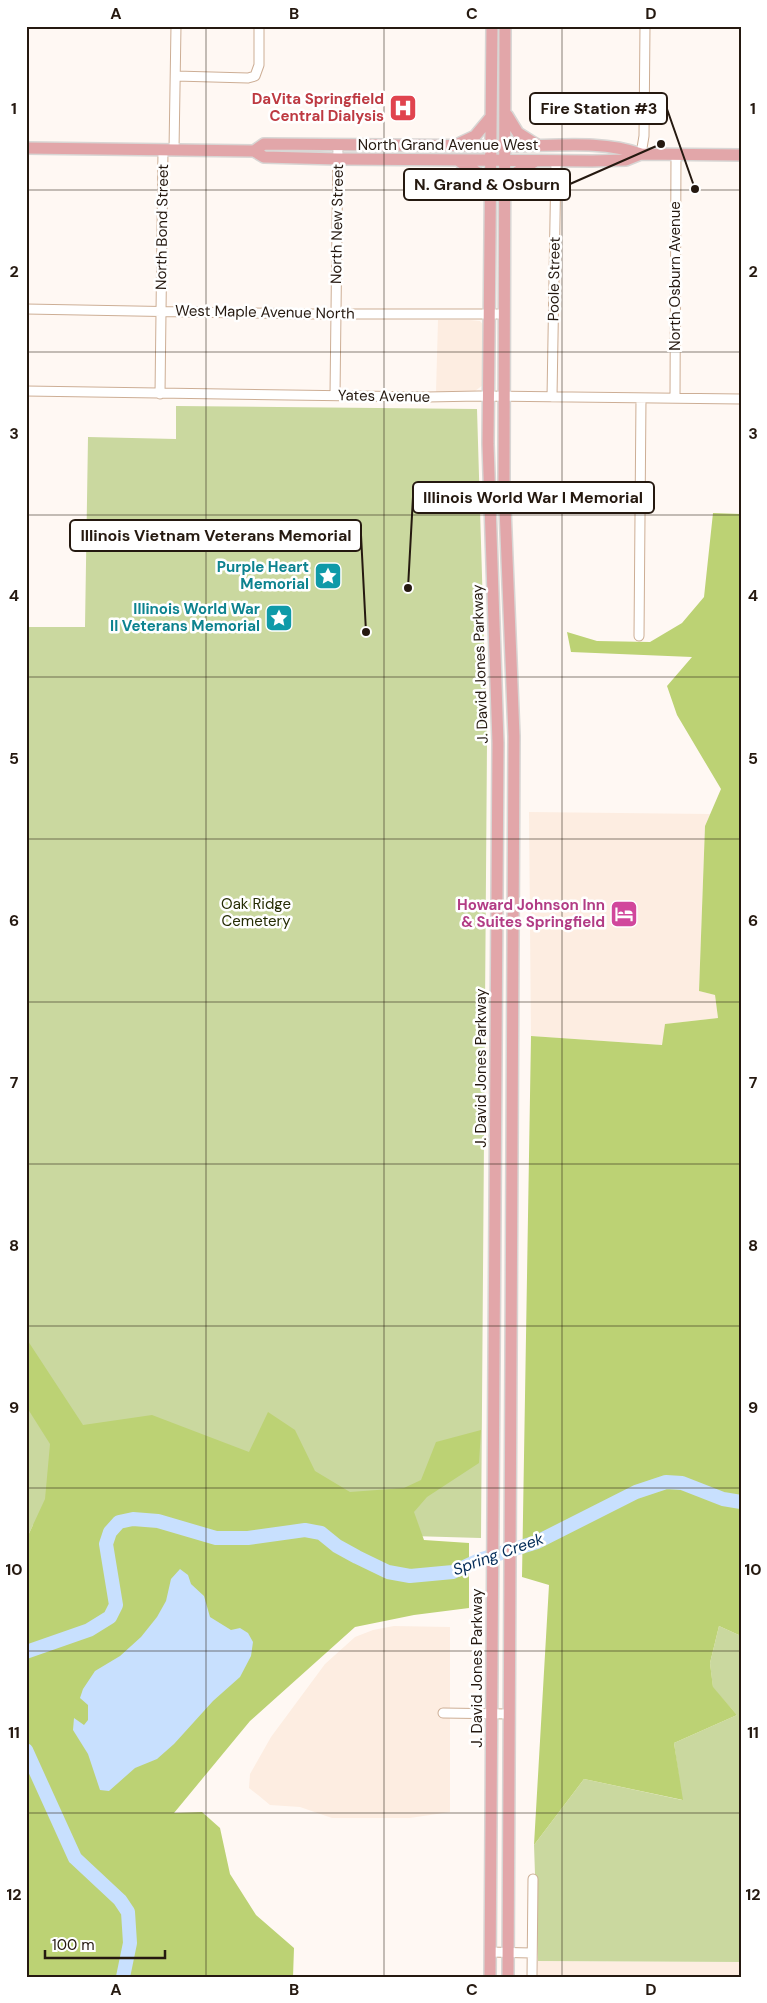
<svg xmlns="http://www.w3.org/2000/svg" width="767" height="2003" font-family="'DM Sans',sans-serif">
	<rect width="100%" height="100%" fill="#fff8f3"/>
	<path fill="#fdede1" d="M438 320H470L480 321 484 326 483 385 475 391 436 392Z
		M529 812 710 814 705 826 699 991 715 995 718 1018 666 1024 662 1045 531 1036Z
		M394 1626 450 1627V1812L410 1818H332L300 1807 270 1805 258 1795 249 1788 250 1774 271 1737 325 1664 355 1637 373 1630Z
		M538 1961 741 1962V1977H538Z"/>
	<path fill="#cad89f" d="M176 406 477 409 487 743 481 1538 33 1525 26 1540V627H85L88 437 176 439Z
		M719 1626 741 1636V1962L538 1961 534 1845 584 1779 682 1800 674 1743 737 1715 713 1688 710 1663Z"/>
	<path fill="#bcd274" d="M713 513 741 514V1636L719 1626 710 1663 713 1687 737 1715 674 1743 683 1800 584 1779 534 1845 549 1585 522 1577 531 1036 662 1045 665 1024 718 1018 715 995 699 991 705 826 721 789 677 715 667 686 692 657 571 652 567 632 597 641 650 642 682 623 704 597Z
		M26 1338 83 1425 152 1415 249 1452 268 1412 295 1430 315 1471 350 1492 404 1488 421 1480 436 1442 481 1430 479 1463 427 1497 414 1512 424 1540 469 1543V1608L414 1615 355 1627 250 1721 174 1813 202 1812 220 1828 230 1874 256 1915 294 1948 293 1977H26V1540L45 1499 50 1444 26 1406Z"/>
	<path fill="#c8e0fe" d="M180 1569 188 1575 191 1584 204 1596 210 1617 231 1630 240 1628 248 1633 253 1642 251 1656 240 1677 213 1701 174 1744 157 1759 135 1768 109 1791 100 1790 88 1754 73 1730 74 1718 84 1725 88 1720V1705L80 1698 83 1689 95 1671 120 1656 141 1637 157 1617 166 1601 171 1579Z"/>
	<g fill="none" stroke-linecap="round" stroke-linejoin="round">
		<path stroke="#c8e0fe" stroke-width="14" d="M26 1652 89 1630 110 1617 116 1605 106 1544 110 1532 119 1522 133 1519 158 1521 216 1538H248L305 1530 321 1533 337 1546 357 1557 388 1572 410 1576 453 1572 479 1560 537 1542 636 1492 666 1482 682 1483 723 1499 741 1502
			M26 1750 75 1858 120 1900 128 1912 130 1943 123 1977"/>
		<g stroke="#cdae95" stroke-width="11">
			<path id="minor" d="M176 76 248 78 255 76 259 65V26
				M174 150 176 26
				M641 154 644 136 645 26
				M26 309 303 314H504
				M26 391 427 397 479 396 741 399
				M160 394 163 150
				M335 395 338 144
				M552 397 556 161
				M675 398 676 154
				M639 636 641 398
				M443 1713 509 1714
				M490 1952 532 1953
				M532 1977 533 1879"/>
		</g>
		<g stroke="#d8d6d4" stroke-width="14">
			<path id="major" d="M505 26 504 482 514 736 508 1977
				M507 115 518 133 537 145
				M460 143 475 136 490 118
				M26 148 254 151 264 157 337 159 592 161 626 160 641 154
				M254 151 264 144C347 144 430 146 514 146 555 146 602 140 641 154L741 155
				M459 161 478 173 488 192
				M507 191 517 172 534 162
				M490 1977 498 743 488 444 492 26"/>
		</g>
		<use href="#minor" stroke="#fff" stroke-width="9"/>
		<use href="#major" stroke="#e2a6a9" stroke-width="11"/>
	</g>
	<path fill="none" stroke="#251910" stroke-width="1" stroke-opacity="0.55" d="M206 26V1977M384 26V1977M562 26V1977M26 190H741M26 352H741M26 515H741M26 677H741M26 839H741M26 1002H741M26 1164H741M26 1326H741M26 1488H741M26 1651H741M26 1813H741"/>
	<defs>
		<g id="hospital-square" transform="scale(1.4375)"><rect x="-9" y="-9" width="18" height="18" rx="4" fill="#e0444e" stroke="#fff"/><path d="M-5-5h3v3.5h4V-5h3V5h-3V1.5h-4V5h-3Z" fill="#fff"/></g>
		<g id="sight-square" transform="scale(1.4375)"><rect x="-9" y="-9" width="18" height="18" rx="4" fill="#0f9aa8" stroke="#fff"/><path d="M0-6L1.8-2.2L6-1.7L2.9 1.2L3.7 5.4L0 3.3L-3.7 5.4L-2.9 1.2L-6-1.7L-1.8-2.2Z" fill="#fff"/></g>
		<g id="hotel-square" transform="scale(1.4375)"><rect x="-9" y="-9" width="18" height="18" rx="4" fill="#d1479c" stroke="#fff"/><path d="M-6-4.5h1.5V1H6V5H4.5V3h-9V5H-6ZM-4 0a1.8 1.8 0 1 1 3.6 0ZM.5 0V-2.5h3Q6-2.5 6 0Z" fill="#fff"/></g>
	</defs>
	<g fill-rule="evenodd">
		<use href="#hospital-square" x="403" y="108"/>
		<use href="#sight-square" x="328" y="576"/>
		<use href="#sight-square" x="279" y="618"/>
		<use href="#hotel-square" x="624" y="914"/>
	</g>
	<g text-anchor="middle" dominant-baseline="central" stroke-width="5" stroke-linejoin="round" paint-order="stroke">
		<g font-size="15" font-weight="bold" fill="#be3a42" stroke="#fff" text-anchor="end">
			<text x="384" y="99">DaVita Springfield<tspan x="384" dy="17">Central Dialysis</tspan></text>
		</g>
		<g font-size="15" fill="#251910" stroke="#fff">
			<text x="448" y="145">North Grand Avenue West</text>
			<text transform="translate(337 224) rotate(-89)">North New Street</text>
			<text transform="translate(162 227) rotate(-89)">North Bond Street</text>
			<text transform="translate(675 276) rotate(-90)">North Osburn Avenue</text>
			<text transform="translate(554 279) rotate(-89)">Poole Street</text>
			<text transform="translate(265 312) rotate(1)">West Maple Avenue North</text>
			<text transform="translate(384 396) rotate(1)">Yates Avenue</text>
			<text transform="translate(480 664) rotate(-92)">J. David Jones Parkway</text>
			<text transform="translate(481 1068) rotate(-90)">J. David Jones Parkway</text>
			<text transform="translate(477 1668) rotate(-90)">J. David Jones Parkway</text>
		</g>
		<g font-size="15" font-weight="bold" fill="#0d838f" stroke="#fff" text-anchor="end">
			<text x="309" y="567">Purple Heart<tspan x="309" dy="17">Memorial</tspan></text>
			<text x="260" y="609">Illinois World War<tspan x="260" dy="17">II Veterans Memorial</tspan></text>
		</g>
		<g font-size="15" fill="#262d05" stroke="#fff">
			<text x="256" y="904">Oak Ridge<tspan x="256" dy="17">Cemetery</tspan></text>
		</g>
		<g font-size="15" font-weight="bold" fill="#b23c85" stroke="#fff" text-anchor="end">
			<text x="605" y="905">Howard Johnson Inn<tspan x="605" dy="17">&amp; Suites Springfield</tspan></text>
		</g>
		<g font-size="16" font-style="italic" fill="#032c58" stroke="#fff">
			<text transform="translate(498 1554) rotate(-20)">Spring Creek</text>
		</g>
	</g>
	<path fill="none" stroke="#251910" stroke-width="2" d="M695 189L667 109M661 144L570 184M408 588L413 497M366 632L361 535"/>
	<g fill="#251910" stroke="#fff" stroke-width="2">
		<circle cx="695" cy="189" r="5"/>
		<circle cx="661" cy="144" r="5"/>
		<circle cx="408" cy="588" r="5"/>
		<circle cx="366" cy="632" r="5"/>
	</g>
	<g fill="#fff" stroke="#251910" stroke-width="2">
		<rect x="530" y="93" width="137" height="31" rx="5"/>
		<rect x="404" y="169" width="166" height="31" rx="5"/>
		<rect x="413" y="482" width="241" height="31" rx="5"/>
		<rect x="70" y="520" width="291" height="31" rx="5"/>
	</g>
	<g font-size="16" text-anchor="middle" font-weight="bold" fill="#251910">
		<text x="599" y="114">Fire Station #3</text>
		<text x="487" y="190">N. Grand &amp; Osburn</text>
		<text x="533" y="503">Illinois World War I Memorial</text>
		<text x="216" y="541">Illinois Vietnam Veterans Memorial</text>
	</g>
	<rect width="767" height="2003" fill="none" stroke="#ffffff" stroke-width="55"/>
	<path d="M45 1950v8h120v-8" fill="none" stroke="#251910" stroke-width="2.5"/>
	<text x="52" y="1950" font-size="15" fill="#251910" stroke="#ffffff" stroke-width="4" paint-order="stroke">100 m</text>
	<rect x="28" y="28" width="712" height="1948" fill="none" stroke="#251910" stroke-width="2"/>
	<g font-size="16" text-anchor="middle" font-weight="bold" fill="#251910">
		<text x="116" y="19">A</text>
		<text x="294" y="19">B</text>
		<text x="472" y="19">C</text>
		<text x="651" y="19">D</text>
		<text x="14" y="114">1</text>
		<text x="753" y="114">1</text>
		<text x="14" y="277">2</text>
		<text x="753" y="277">2</text>
		<text x="14" y="439">3</text>
		<text x="753" y="439">3</text>
		<text x="14" y="601">4</text>
		<text x="753" y="601">4</text>
		<text x="14" y="764">5</text>
		<text x="753" y="764">5</text>
		<text x="14" y="926">6</text>
		<text x="753" y="926">6</text>
		<text x="14" y="1088">7</text>
		<text x="753" y="1088">7</text>
		<text x="14" y="1251">8</text>
		<text x="753" y="1251">8</text>
		<text x="14" y="1413">9</text>
		<text x="753" y="1413">9</text>
		<text x="14" y="1575">10</text>
		<text x="753" y="1575">10</text>
		<text x="14" y="1738">11</text>
		<text x="753" y="1738">11</text>
		<text x="14" y="1900">12</text>
		<text x="753" y="1900">12</text>
		<text x="116" y="1995">A</text>
		<text x="294" y="1995">B</text>
		<text x="472" y="1995">C</text>
		<text x="651" y="1995">D</text>
	</g>
</svg>
